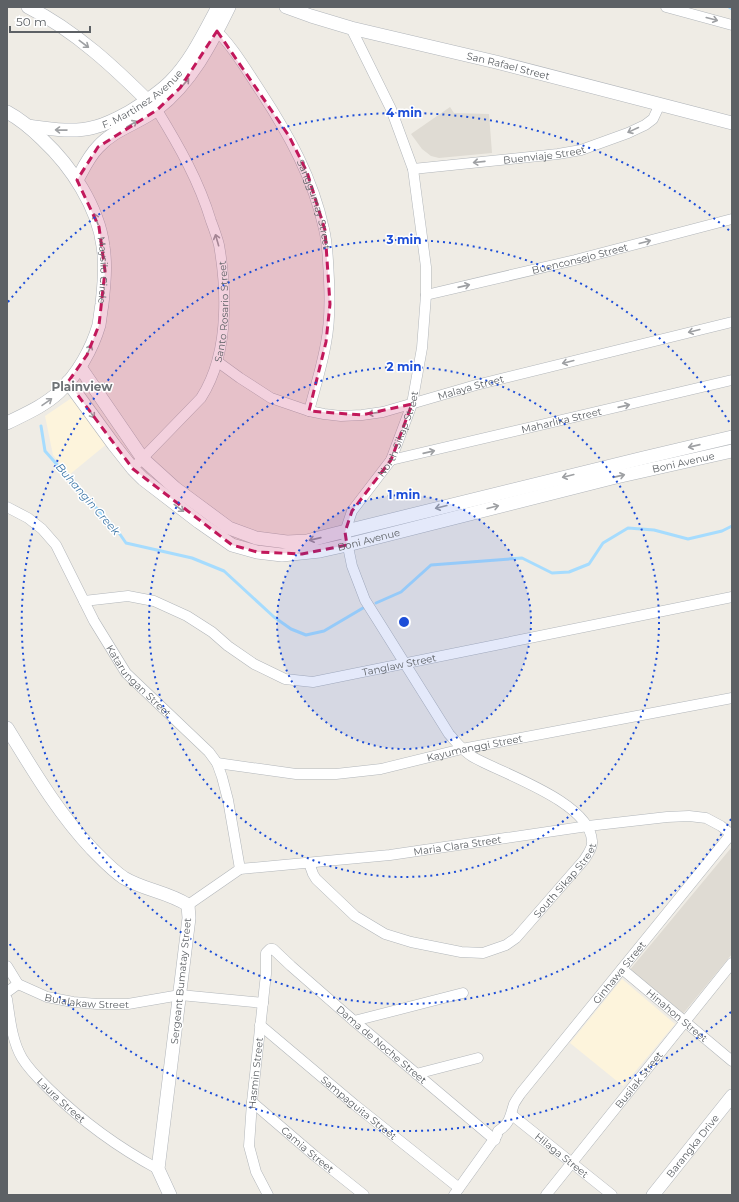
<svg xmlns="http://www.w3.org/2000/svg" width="739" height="1202" font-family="Montserrat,sans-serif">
	<rect width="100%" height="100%" fill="#efece5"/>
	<path fill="#fdf4dc" d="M73 397 108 443 69 475 53 455 45 416Z
		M622 979 675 1024 623 1086 570 1043Z"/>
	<path fill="#dfdbd3" d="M450 107 454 113 489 114 492 153 439 158 431 156 422 149 411 134Z
		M731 848 732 849V954L682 1015 628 972Z"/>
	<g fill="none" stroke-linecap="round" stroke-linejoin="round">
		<path stroke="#a6dcfe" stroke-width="3" d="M729 7 732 9
			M41 426 45 451 68 477 119 533 126 543 192 558 224 571 274 617 291 629 306 635 324 631 363 608
			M376 603 401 592 431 565 522 558 552 573 569 572 589 564 603 543 628 528 654 530 688 539 722 531 732 526"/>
		<g stroke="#b2b6ba" stroke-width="11">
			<g id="street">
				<path d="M666 7 732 25"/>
				<path id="s1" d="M212 27C229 40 249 74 261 92 289 135 313 178 324 229 328 245 328 263 329 280 330 301 330 322 326 343 322 366 315 388 309 411"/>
				<path id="s2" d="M413 169 558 154 581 150 628 133 645 125 653 119 660 104"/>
				<path id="s3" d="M426 295 575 260 732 219"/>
				<path id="s4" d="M218 362 240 378 271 398 309 411 324 414 341 416 362 415 383 412 476 385 732 322"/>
				<path id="s5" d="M391 460 732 380"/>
				<path id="s6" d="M138 463 201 398C217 373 223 344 224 314 225 291 223 268 219 245 217 237 214 229 211 221 199 181 179 146 157 110"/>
				<path id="s7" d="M7 507 28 518 42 529 56 545 94 621 126 673 209 752 217 763 222 777 228 800 240 869"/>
				<path id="s8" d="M84 601 128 596 154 601 187 616 212 632 228 646 254 664 285 679 313 682 732 597"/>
				<path id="s9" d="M217 763 296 774H336L381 769 462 749 732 698"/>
				<path id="s10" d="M309 863 313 874 316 879 355 916 385 934 411 942 461 952 483 953 506 945 516 938 584 860C587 855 593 848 592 841 590 802 503 774 473 757 463 751 457 743 449 734L377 619 365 600 352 566 345 532 352 511 391 460 412 404 422 348 426 295V267L413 169 391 109 351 28"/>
				<path id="s11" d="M188 905 240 869 390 855 588 826 667 817 689 816 706 818 721 826 732 835"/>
				<path id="s12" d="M7 966 18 984 47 997 73 1002 97 1004H128L180 995 263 1003"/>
				<path id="s13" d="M622 969 732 1061"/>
				<path d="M7 992 18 984"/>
				<path id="s14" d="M7 999C10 1019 12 1041 22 1058 30 1071 40 1080 50 1090 82 1121 119 1148 158 1169"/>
				<path d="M354 1021 463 993"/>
				<path id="s15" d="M260 1025 355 1105 459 1188"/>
				<path d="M416 1074 478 1058"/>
				<path id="s16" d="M252 1102 315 1156 364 1195"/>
				<path id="s17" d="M512 1115 612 1195"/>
				<path id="s18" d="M498 1131C510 1124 510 1116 514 1104 516 1100 519 1096 521 1093L732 833"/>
				<path id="s19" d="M268 1195 256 1172 249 1146 252 1102 266 974V953L270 949H273L291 966 354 1021 495 1140"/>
				<path d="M454 1195 497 1135"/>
				<path id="s20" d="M546 1195 732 963"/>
			</g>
		</g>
		<g stroke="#b1b5ba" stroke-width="14">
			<g id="secondary">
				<path d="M28 7C76 31 116 69 153 106"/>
				<path id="s21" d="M286 7 311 16 351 28 496 62 732 123"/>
				<path id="s22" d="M7 112C20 119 32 129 43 140 71 166 98 207 103 246 106 265 104 285 102 304 101 310 100 318 99 325 92 349 78 374 59 392 44 406 25 414 7 423"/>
				<path id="s23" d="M28 126C50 129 74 133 95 127 108 124 120 117 131 111 145 102 159 93 170 82 191 61 204 33 218 7"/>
				<path d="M77 180C83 169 89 156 98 147 114 129 139 123 157 109 191 83 211 44 229 7"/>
				<path d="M80 367 143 459 175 488 229 528 256 538 287 542 307 541 334 534 643 458 732 437"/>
				<path id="s24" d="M68 382 114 445 133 469 143 479 199 522 232 545 257 552 282 555 320 551 347 545 612 478 732 451"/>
				<path d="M7 728C33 770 58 813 92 849 102 859 112 870 124 878 144 890 168 892 188 905L189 918 158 1169 170 1195"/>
				<path id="s25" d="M653 1195 732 1096"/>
			</g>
		</g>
		<use href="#street" stroke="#fff" stroke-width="10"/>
		<use href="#secondary" stroke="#fff" stroke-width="13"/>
	</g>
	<defs><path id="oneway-shaft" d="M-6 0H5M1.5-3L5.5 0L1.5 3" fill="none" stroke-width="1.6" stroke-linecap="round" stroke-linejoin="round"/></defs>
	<g stroke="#9ea0a3">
		<use href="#oneway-shaft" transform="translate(712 19) rotate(15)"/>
		<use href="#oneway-shaft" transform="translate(84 44) rotate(37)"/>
		<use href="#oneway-shaft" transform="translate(185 83) rotate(-50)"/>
		<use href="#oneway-shaft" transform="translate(132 124) rotate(-30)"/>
		<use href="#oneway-shaft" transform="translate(61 130) rotate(-179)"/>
		<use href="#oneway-shaft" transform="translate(633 130) rotate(155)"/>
		<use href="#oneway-shaft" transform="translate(479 162) rotate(174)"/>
		<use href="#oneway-shaft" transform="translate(96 219) rotate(-110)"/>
		<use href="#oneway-shaft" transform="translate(217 240) rotate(-106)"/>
		<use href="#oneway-shaft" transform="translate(645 242) rotate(-15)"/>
		<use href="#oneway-shaft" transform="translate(464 286) rotate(-13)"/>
		<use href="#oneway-shaft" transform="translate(694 331) rotate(166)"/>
		<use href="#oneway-shaft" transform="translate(89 350) rotate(-67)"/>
		<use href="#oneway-shaft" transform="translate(568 362) rotate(166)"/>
		<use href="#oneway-shaft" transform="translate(47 402) rotate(-35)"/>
		<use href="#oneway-shaft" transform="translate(624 406) rotate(-13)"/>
		<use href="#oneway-shaft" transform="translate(91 413) rotate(54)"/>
		<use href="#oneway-shaft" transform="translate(374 413) rotate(172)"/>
		<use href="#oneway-shaft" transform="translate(694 446) rotate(167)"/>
		<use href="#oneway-shaft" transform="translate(429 452) rotate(-13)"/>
		<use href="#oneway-shaft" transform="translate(568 476) rotate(166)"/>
		<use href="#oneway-shaft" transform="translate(619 476) rotate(-13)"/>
		<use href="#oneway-shaft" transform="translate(441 507) rotate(166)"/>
		<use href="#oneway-shaft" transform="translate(493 507) rotate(-14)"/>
		<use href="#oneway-shaft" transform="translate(179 508) rotate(37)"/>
		<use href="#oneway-shaft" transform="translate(315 539) rotate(167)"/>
	</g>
	<path fill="#c2185b" fill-opacity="0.2" stroke="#c2185b" stroke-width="3" stroke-dasharray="8 5" stroke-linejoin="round" d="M217 31 289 136 307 172 325 230 330 304 326 342 309 411 362 415 412 404 391 460 352 511 345 532 347 545 302 554 257 552 232 545 133 469 68 382 87 355 99 325 105 271 99 227 77 180 98 147 157 110 180 88Z"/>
	<circle cx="404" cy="622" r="127" fill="#1d4ed8" fill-opacity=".12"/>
	<g fill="none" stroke="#1d4ed8" stroke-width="2" stroke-dasharray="2 4">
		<circle cx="404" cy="622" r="127"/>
		<circle cx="404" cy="622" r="255"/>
		<path d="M731 819A382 382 0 1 1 731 425"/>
		<path d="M731 1012A509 509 0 0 1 8 942M8 302A509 509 0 0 1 731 232"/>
	</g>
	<g text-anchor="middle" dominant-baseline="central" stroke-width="3" stroke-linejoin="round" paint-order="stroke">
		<g font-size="10" fill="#5d6165" stroke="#fff">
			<text stroke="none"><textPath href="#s21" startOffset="230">San Rafael Street</textPath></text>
			<text stroke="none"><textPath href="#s23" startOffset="123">F. Martinez Avenue</textPath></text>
			<text stroke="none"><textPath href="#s2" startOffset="132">Buenviaje Street</textPath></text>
			<text stroke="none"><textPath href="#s1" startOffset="207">Sanggumay Street</textPath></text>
			<text stroke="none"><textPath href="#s3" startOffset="158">Buenconsejo Street</textPath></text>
			<text stroke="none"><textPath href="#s22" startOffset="194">Maysilo Circle</textPath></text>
			<text stroke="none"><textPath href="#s6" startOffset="181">Santo Rosario Street</textPath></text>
			<text stroke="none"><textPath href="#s4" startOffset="270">Malaya Street</textPath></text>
			<text stroke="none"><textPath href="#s5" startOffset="175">Maharlika Street</textPath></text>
			<text stroke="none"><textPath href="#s10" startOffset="894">North Sikap Street</textPath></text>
			<text stroke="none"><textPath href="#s24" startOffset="697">Boni Avenue</textPath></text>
			<text stroke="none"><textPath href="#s24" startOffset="373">Boni Avenue</textPath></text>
			<text stroke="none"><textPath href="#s8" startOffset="340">Tanglaw Street</textPath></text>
			<text stroke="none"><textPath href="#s7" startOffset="223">Katarungan Street</textPath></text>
			<text stroke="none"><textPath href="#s9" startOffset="261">Kayumanggi Street</textPath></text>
			<text stroke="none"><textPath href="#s11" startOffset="282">Maria Clara Street</textPath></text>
			<text stroke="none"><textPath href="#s10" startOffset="319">South Sikap Street</textPath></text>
			<text stroke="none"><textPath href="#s18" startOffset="201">Ginhawa Street</textPath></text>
			<text transform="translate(181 981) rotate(-84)">Sergeant Bumatay Street</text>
			<text stroke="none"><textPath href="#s12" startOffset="93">Bulalakaw Street</textPath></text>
			<text stroke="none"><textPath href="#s13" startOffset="72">Hinahon Street</textPath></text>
			<text stroke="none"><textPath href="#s19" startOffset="400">Dama de Noche Street</textPath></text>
			<text stroke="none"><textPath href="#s19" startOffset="126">Hasmin Street</textPath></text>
			<text stroke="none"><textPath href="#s20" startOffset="148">Busilak Street</textPath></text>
			<text stroke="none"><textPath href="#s14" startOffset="119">Laura Street</textPath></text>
			<text stroke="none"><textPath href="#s15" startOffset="129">Sampaguita Street</textPath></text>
			<text stroke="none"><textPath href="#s25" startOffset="63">Barangka Drive</textPath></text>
			<text stroke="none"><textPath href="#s16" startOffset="73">Camia Street</textPath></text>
			<text stroke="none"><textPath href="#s17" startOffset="64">Hilaga Street</textPath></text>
		</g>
		<g font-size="11" font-style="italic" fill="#3f78a8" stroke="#fff">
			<text transform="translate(88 499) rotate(49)">Buhangin Creek</text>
		</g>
		<g font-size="12" font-weight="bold" fill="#6e7377" stroke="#fff">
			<text x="82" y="386">Plainview</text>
		</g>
	</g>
	<circle cx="404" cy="622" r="6" fill="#1d4ed8" stroke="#fff" stroke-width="2"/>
	<g font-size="12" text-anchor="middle" font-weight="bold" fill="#1d4ed8" stroke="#fff" stroke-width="3" stroke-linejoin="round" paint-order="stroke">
		<text x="404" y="117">4 min</text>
		<text x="404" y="244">3 min</text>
		<text x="404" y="371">2 min</text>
		<text x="404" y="499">1 min</text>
	</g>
	<rect width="739" height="1202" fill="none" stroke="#5d6165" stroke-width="16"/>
	<path d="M10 26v6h80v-6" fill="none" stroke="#5d6165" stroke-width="2"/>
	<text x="16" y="26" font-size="12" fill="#5d6165" stroke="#ffffff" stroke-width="3" paint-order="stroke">50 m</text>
</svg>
